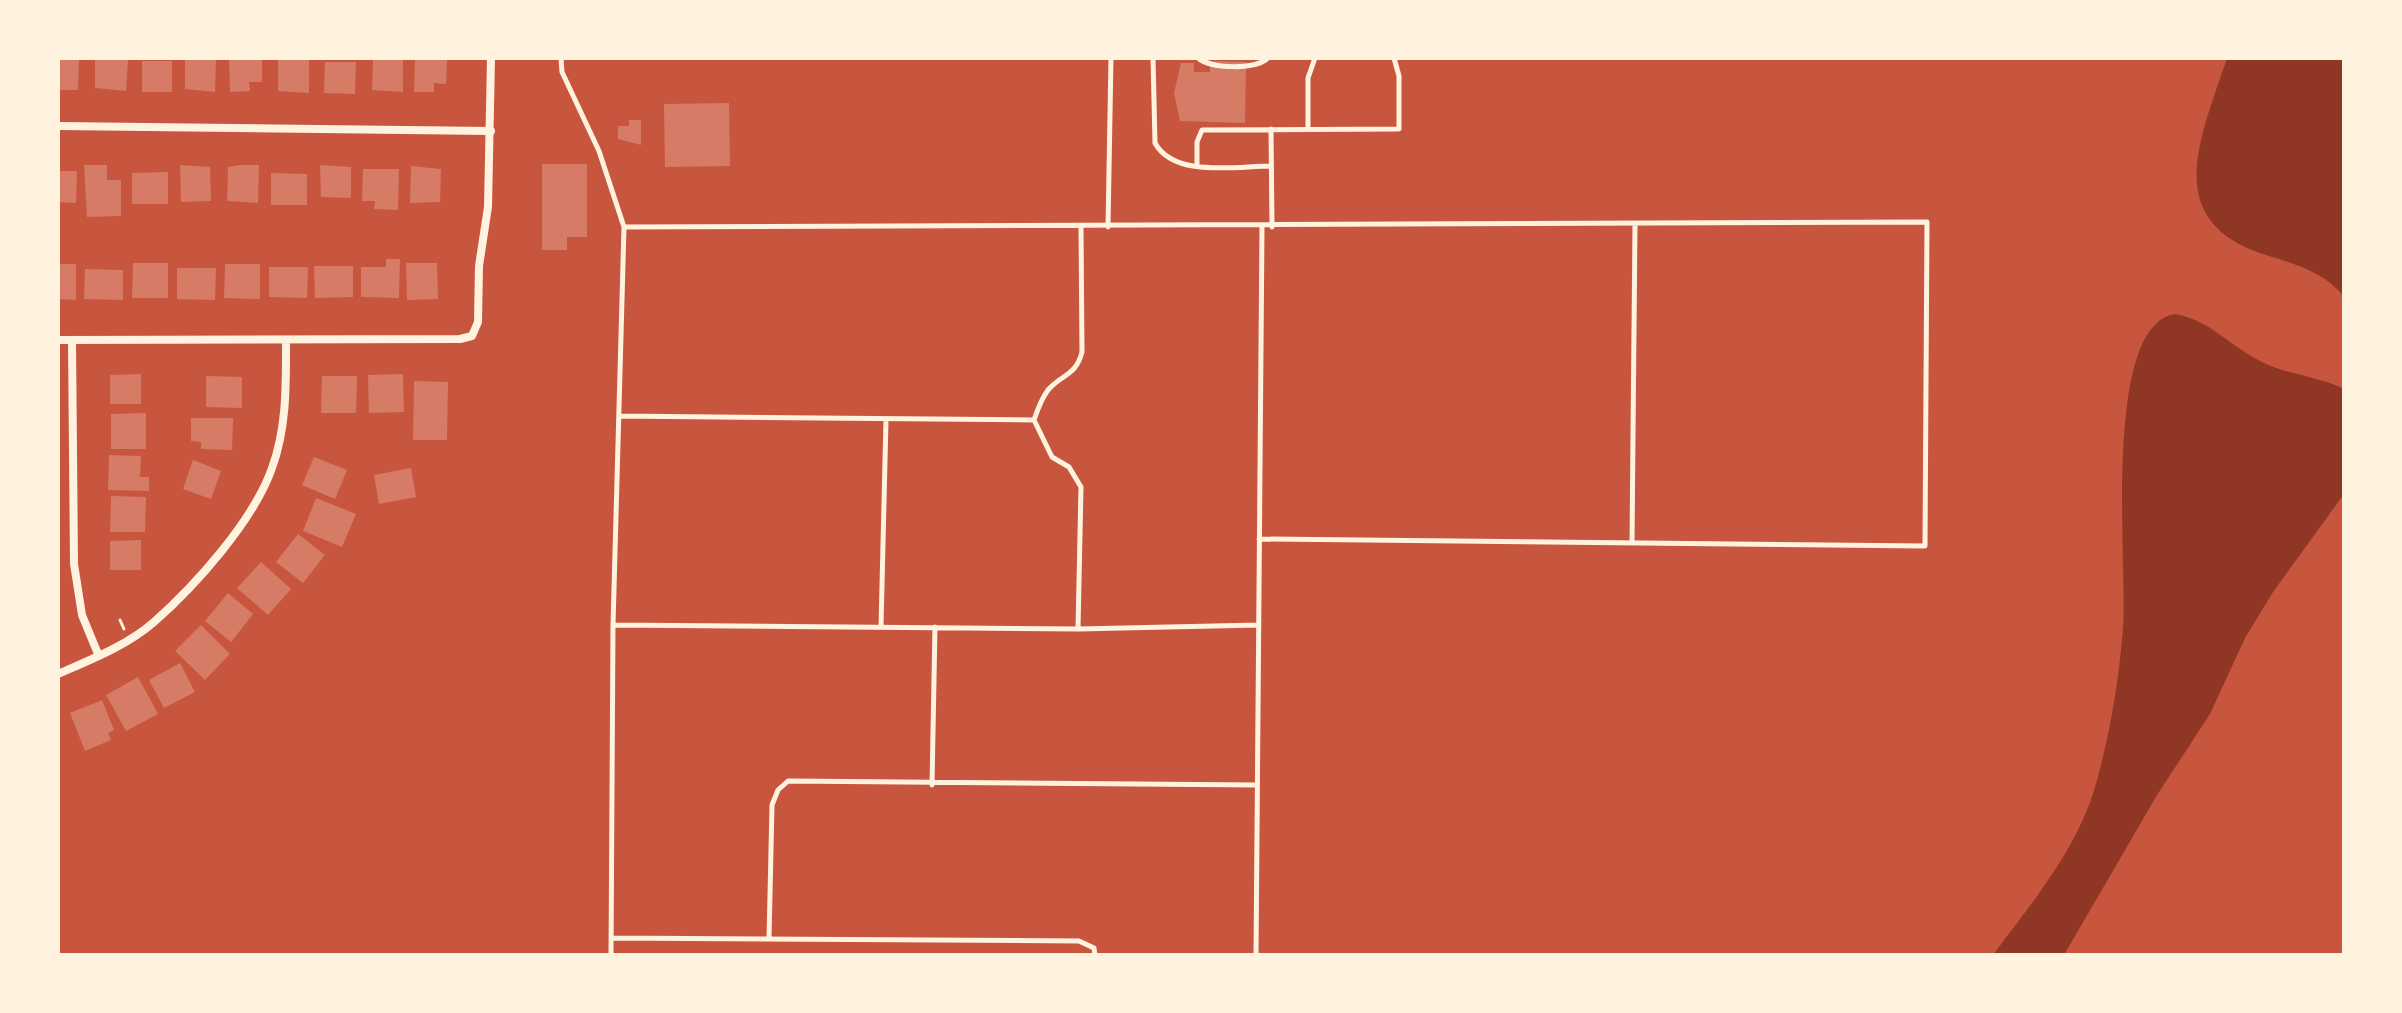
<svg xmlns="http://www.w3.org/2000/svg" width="2402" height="1013" font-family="Commissioner,sans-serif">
	<rect width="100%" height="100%" fill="#c8553d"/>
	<path fill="#8f3625" d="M2227 58H2344V297C2327 274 2296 264 2269 256 2159 223 2200 140 2227 58Z
		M2175 314C2210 320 2231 347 2262 362 2288 375 2317 376 2344 389V494L2273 592 2245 638 2210 714 2157 795 2064 955H1993C2033 901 2077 850 2096 784 2110 734 2119 680 2123 628 2128 572 2101 325 2175 314Z"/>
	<path fill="#d67c66" d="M58 58H79L78 90H58Z
		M95 58 128 59 126 91 95 88Z
		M185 58H216L215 92 185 89Z
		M229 58H262V82H249L250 91 230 92Z
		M373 58H403V92L372 90Z
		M415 58H447L446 84 434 83V92H414Z
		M278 59H309V93L278 91Z
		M142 61H172V92H142Z
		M1210 61 1246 62 1245 123 1180 121 1174 93 1181 63H1194V72H1210Z
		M325 62H356L355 94 324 93Z
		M729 103 730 166 665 167 664 104Z
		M629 120H641V145L618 139V126H629Z
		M542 164H587V237H567V250H542Z
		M84 165H107V180H121V216L87 217Z
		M180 165 210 167 211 201 181 202Z
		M240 165H259L258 203 227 201 228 167Z
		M320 165 351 167V198L321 197Z
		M411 166 441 169 440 202 410 203Z
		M363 169H399L398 210 374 209 375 201H362Z
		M58 171H77L76 203 58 202Z
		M168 172V204H132V173Z
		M271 173 307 174V205H271Z
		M386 259H400L399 298 361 297V267H386Z
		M133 263H168V298H132Z
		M406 263H437L438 299 407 300Z
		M58 264H76V300L58 299Z
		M225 264H260V299L224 298Z
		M314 266H353V297L315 298Z
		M269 267H308L307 298 269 297Z
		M177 268H216L215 300 177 299Z
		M85 269 123 270V300L84 299Z
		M141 374V404H110V375Z
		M403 374 404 412 369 413 368 375Z
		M206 376 242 377V408L206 407Z
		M322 376H357L356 413H321Z
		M414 381 448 382 447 440H413Z
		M146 413V449H111V414Z
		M191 418H233L232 450 201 449V442L191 441Z
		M109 455 141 456 140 477H149V491L108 490Z
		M314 457 347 470 335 499 302 485Z
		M193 460 221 471 211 499 183 489Z
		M411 468 416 497 379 504 374 475Z
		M111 496 146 497 145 532H110Z
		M316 498 356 514 342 547 303 531Z
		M298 534 325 555 303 583 276 562Z
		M141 540V570H110V541Z
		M261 562 291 589 268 615 237 588Z
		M228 593 253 614 231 642 205 621Z
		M201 625 230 654 205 680 175 651Z
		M180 663 195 692 164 708 149 680Z
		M138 677 158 714 126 731 106 695Z
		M102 700 114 730 108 733 111 740 85 751 70 713Z"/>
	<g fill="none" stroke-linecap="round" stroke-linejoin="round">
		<path stroke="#fff3e0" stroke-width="3" d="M120 620 124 629"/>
		<path stroke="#fff3e0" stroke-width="5" d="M561 58 562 72 599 151 624 227
			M1153 58 1155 143C1174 178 1236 166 1271 166
			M1198 58C1211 69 1256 70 1268 58
			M1271 129 1272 227
			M1308 129V78L1315 58
			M1197 165V142L1202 130 1399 129V76L1394 58
			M1108 227 1111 58
			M619 416 1034 420C1037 411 1042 398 1048 390 1062 374 1076 376 1082 352L1081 227
			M1034 420 1052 457 1069 467 1081 487 1078 629
			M1632 543 1635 225
			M613 625 1078 629 1259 625
			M881 627 886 420
			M932 785 935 627
			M611 938 1079 941 1094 948 1095 955
			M769 939 772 805 778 790 788 781 1257 785
			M611 955 613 625 624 227 1927 222 1925 546 1259 539
			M1256 955 1262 227"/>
		<path stroke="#fff3e0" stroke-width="8" d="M58 126 491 131
			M58 340 460 339 472 336 478 322 479 266 488 207 491 58
			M72 340 74 564 82 615 98 654
			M58 674C90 660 128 645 154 622 196 585 254 520 272 468 287 427 286 384 286 341"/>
	</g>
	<rect width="2402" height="1013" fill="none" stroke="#fff3e0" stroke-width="120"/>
</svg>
